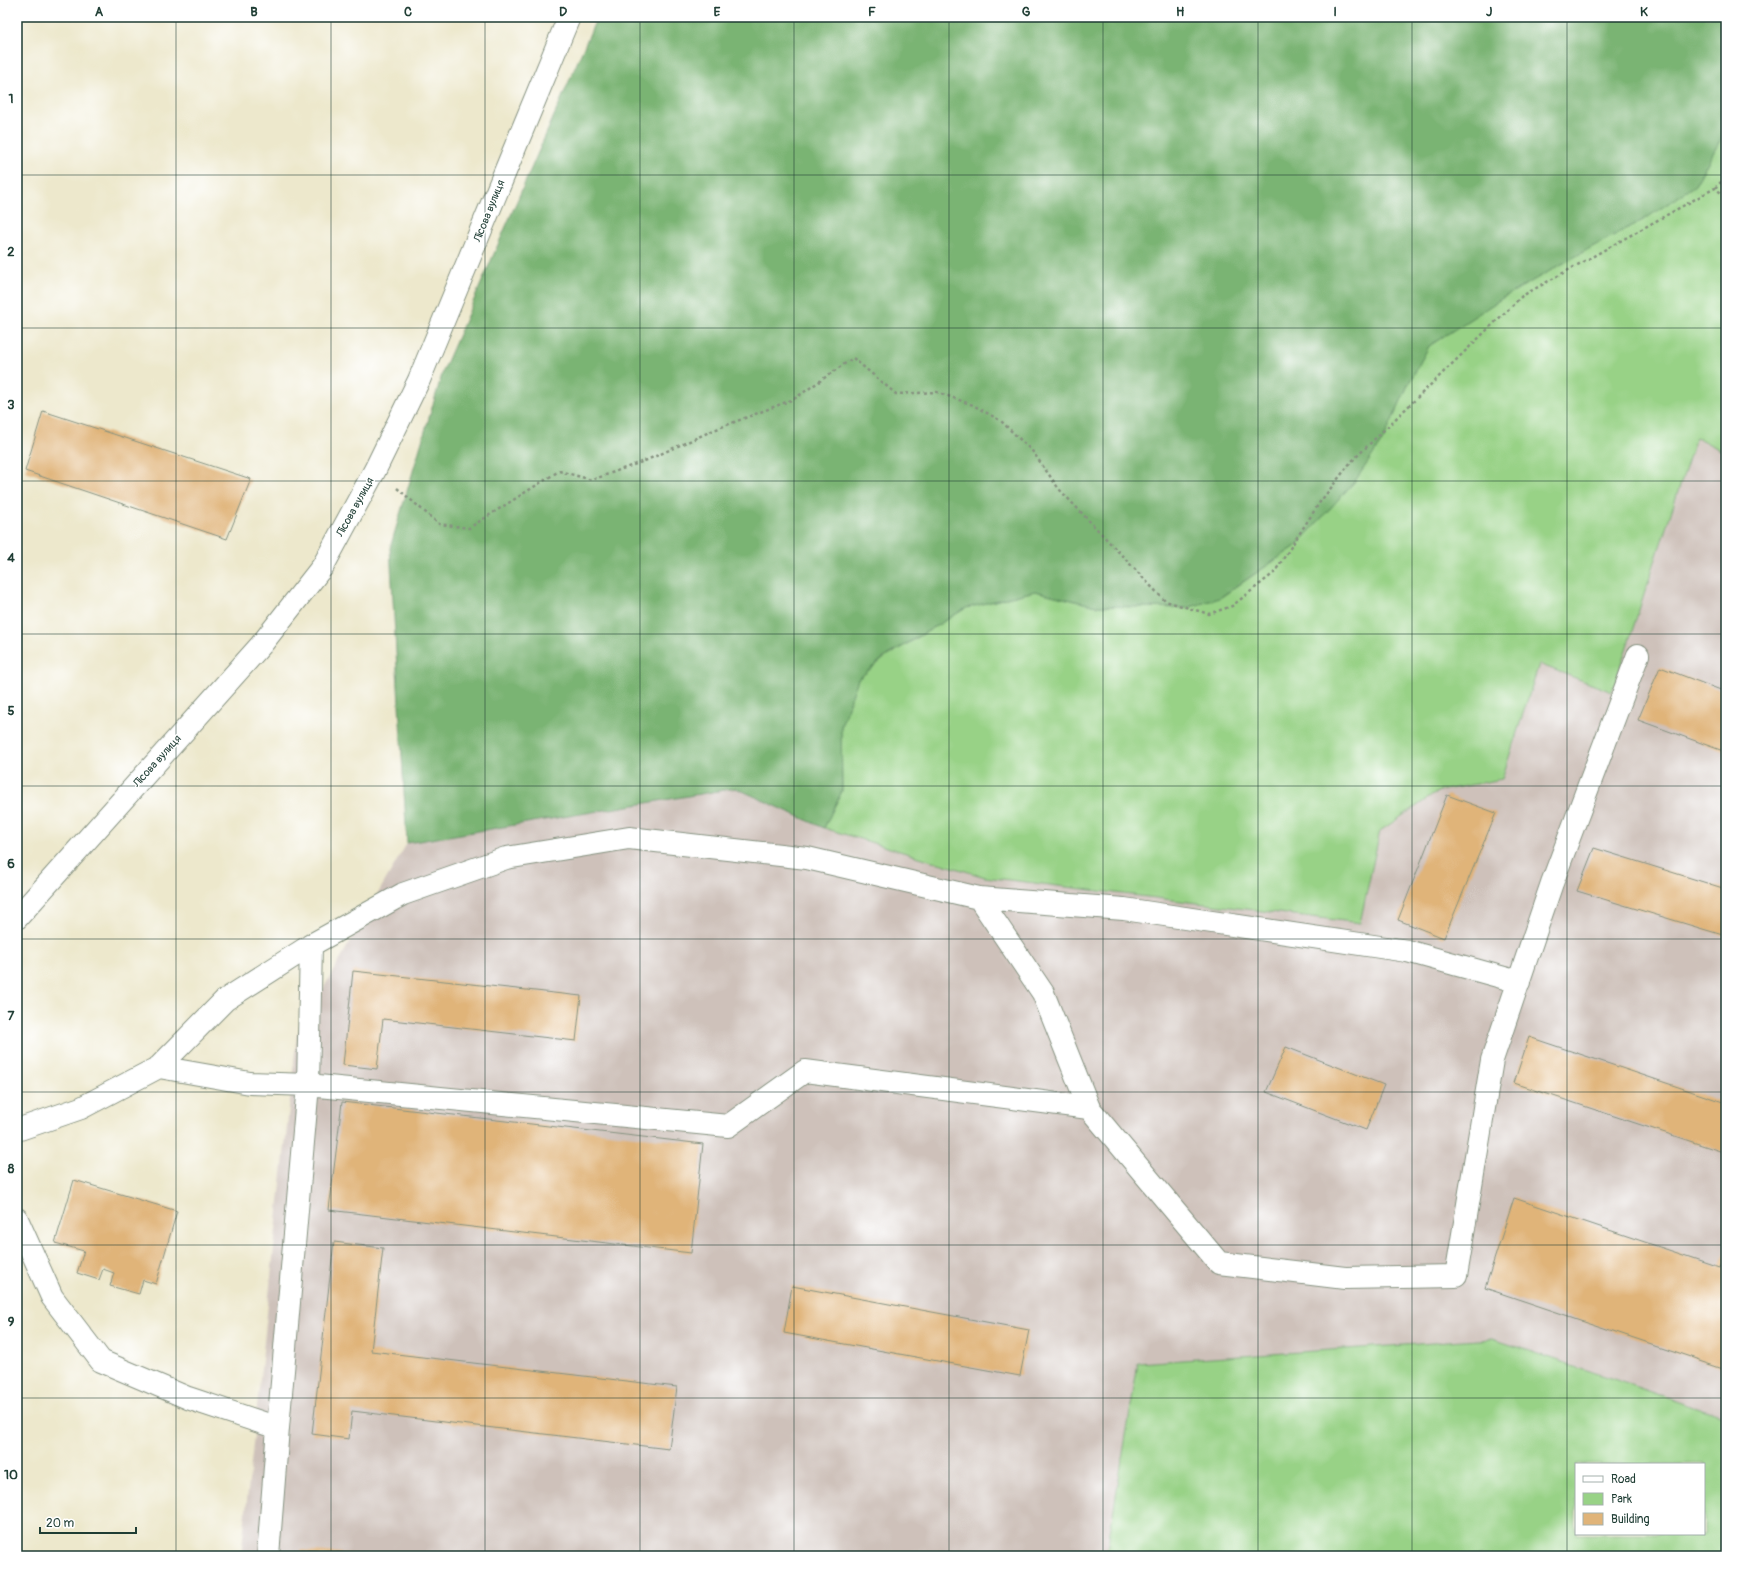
<svg xmlns="http://www.w3.org/2000/svg" width="1743" height="1573" font-family="Pangolin,sans-serif">
	<rect width="100%" height="100%" fill="#fff"/>
	<filter id="ink" filterUnits="userSpaceOnUse"><feTurbulence type="fractalNoise" baseFrequency=".025" numOctaves="2"/><feDisplacementMap in="SourceGraphic" scale="8" xChannelSelector="R" yChannelSelector="G"/><feConvolveMatrix kernelMatrix="1 2 1 2 8 2 1 2 1" color-interpolation-filters="sRGB"/></filter>
	<filter id="wash" filterUnits="userSpaceOnUse"><feTurbulence type="fractalNoise" baseFrequency=".012" numOctaves="4" result="noise"/><feDisplacementMap in="SourceGraphic" scale="16" xChannelSelector="R" yChannelSelector="G"/><feGaussianBlur stdDeviation="0.9" result="paint"/><feColorMatrix in="noise" values="0 0 0 0 0 0 0 0 0 0 0 0 0 0 0 0 0 1.4 0 .05"/><feComposite in="paint" operator="in"/></filter>
	<g filter="url(#wash)">
		<rect width="100%" height="100%" fill="#ede8cc"/>
		<path fill="#cec1ba" d="M1696 437 1726 453V1417L1493 1339 1138 1363 1106 1556H241L297 1034 407 843 736 788 824 828 985 877 1360 923 1380 831 1439 791 1502 779 1539 664 1612 692Z"/>
		<path fill="#98d286" stroke="#5c885d" fill-rule="evenodd" d="M1726 130V453L1696 437 1612 692 1539 664 1502 779 1439 791 1380 831 1360 923 985 877 824 828 842 791 841 726 858 679 886 657 966 608 1035 591 1096 606 1187 608 1220 598 1296 546 1355 481 1383 440 1409 383 1429 346 1504 297 1592 247 1645 219 1695 185Z
			M1493 1339 1726 1417V1556H1106L1138 1363ZM1576 1464H1704V1534H1576Z"/>
		<path fill="#7ab473" stroke="#4c7854" d="M597 17H1726V130L1695 185 1645 219 1592 247 1504 297 1429 346 1409 383 1383 440 1355 481 1296 546 1219 598 1187 608 1096 606 1035 591 966 608 886 656 858 679 841 726 842 791 824 828 736 788 407 843 390 548 443 371Z"/>
		<g id="blocks">
			<path fill="#e0b479" d="M43 411 251 479 227 539 25 471Z
				M1660 667 1726 692V752L1638 720Z
				M1447 795 1496 813 1444 938 1398 920Z
				M1594 848 1726 889V936L1577 891Z
				M353 971 581 996 576 1041 383 1019 377 1069 343 1065Z
				M1529 1037 1726 1103V1153L1514 1083Z
				M1286 1047 1384 1085 1366 1130 1266 1092Z
				M342 1102 703 1144 691 1253 329 1210Z
				M74 1180 177 1211 156 1284 143 1280 139 1294 110 1286 114 1273 103 1269 99 1280 77 1273 84 1251 55 1243Z
				M1514 1198 1719 1267 1726 1248V1369L1485 1288Z
				M334 1242 383 1248 371 1351 677 1387 669 1449 352 1411 349 1439 312 1434Z
				M792 1286 1029 1330 1020 1376 784 1333Z
				M301 1550 369 1555V1556H301Z"/>
		</g>
	</g>
	<g filter="url(#ink)">
		<use href="#blocks" fill-opacity="0" stroke="#869280" stroke-width="1"/>
		<g fill="none" stroke-linecap="round" stroke-linejoin="round">
			<g stroke="#869280" stroke-width="24">
				<path id="minor" d="M979 898 1124 909 1407 951 1519 982
					M17 918 261 645 323 566 375 470 419 380 569 17
					M311 945 403 894 506 858 629 838 807 858 979 898 1043 993 1089 1108 1219 1263 1345 1278 1456 1276 1492 1060 1552 883 1638 655
					M17 1130 81 1108 159 1067 225 1000 311 945 308 1085 250 1083 159 1067
					M17 1219 52 1297 101 1361 188 1398 278 1428 308 1085 728 1126 805 1071 1089 1108
					M268 1556 278 1428"/>
			</g>
			<path stroke="#869280" stroke-width="2.5" stroke-dasharray="3 3" stroke-linecap="butt" d="M1715 188 1726 177
				M397 488 439 524 469 528 559 471 592 480 647 460 714 430 794 399 853 358 896 394 937 392 973 405 1001 421 1033 452 1059 489 1165 601 1209 614 1232 606 1274 573 1320 502 1351 462 1522 296 1715 188 1726 197"/>
			<use href="#minor" stroke="#fff" stroke-width="22"/>
		</g>
	</g>
	<path fill="none" stroke="#1f3d34" stroke-width="1" stroke-opacity="0.55" d="M176 17V1556M331 17V1556M485 17V1556M640 17V1556M794 17V1556M949 17V1556M1103 17V1556M1258 17V1556M1412 17V1556M1567 17V1556M17 175H1726M17 328H1726M17 481H1726M17 634H1726M17 786H1726M17 939H1726M17 1092H1726M17 1245H1726M17 1398H1726"/>
	<g text-anchor="middle" dominant-baseline="central" stroke-width="3" stroke-linejoin="round" paint-order="stroke">
		<g font-size="11" fill="#1f3d34" stroke="#fff">
			<text transform="translate(489 211) rotate(-68)">Лісова вулиця</text>
			<text transform="translate(355 507) rotate(-61)">Лісова вулиця</text>
			<text transform="translate(157 761) rotate(-48)">Лісова вулиця</text>
		</g>
	</g>
	<rect width="1743" height="1573" fill="none" stroke="#fff" stroke-width="44"/>
	<rect x="1575" y="1463" width="130" height="72" fill="#ffffff" stroke="#a5b1ae"/>
	<rect x="1583" y="1476" width="20" height="6" fill="#ffffff" stroke="#a5b1ae"/>
	<text x="1611" y="1483" font-size="12" fill="#1f3d34">Road</text>
	<rect x="1583" y="1493" width="20" height="12" fill="#98d286" stroke="#a5b1ae"/>
	<text x="1611" y="1503" font-size="12" fill="#1f3d34">Park</text>
	<rect x="1583" y="1513" width="20" height="12" fill="#e0b479" stroke="#a5b1ae"/>
	<text x="1611" y="1523" font-size="12" fill="#1f3d34">Building</text>
	<path d="M40 1527v6h96v-6" fill="none" stroke="#1f3d34" stroke-width="2"/>
	<text x="46" y="1527" font-size="12" fill="#1f3d34" stroke="#ffffff" stroke-width="3" paint-order="stroke">20 m</text>
	<rect x="22" y="22" width="1699" height="1529" fill="none" stroke="#1f3d34" stroke-width="1.5"/>
	<g font-size="13" text-anchor="middle" font-weight="bold" fill="#1f3d34">
		<text x="99" y="16">A</text>
		<text x="254" y="16">B</text>
		<text x="408" y="16">C</text>
		<text x="563" y="16">D</text>
		<text x="717" y="16">E</text>
		<text x="872" y="16">F</text>
		<text x="1026" y="16">G</text>
		<text x="1180" y="16">H</text>
		<text x="1335" y="16">I</text>
		<text x="1489" y="16">J</text>
		<text x="1644" y="16">K</text>
		<text x="11" y="103">1</text>
		<text x="11" y="256">2</text>
		<text x="11" y="409">3</text>
		<text x="11" y="562">4</text>
		<text x="11" y="715">5</text>
		<text x="11" y="868">6</text>
		<text x="11" y="1020">7</text>
		<text x="11" y="1173">8</text>
		<text x="11" y="1326">9</text>
		<text x="11" y="1479">10</text>
	</g>
</svg>
